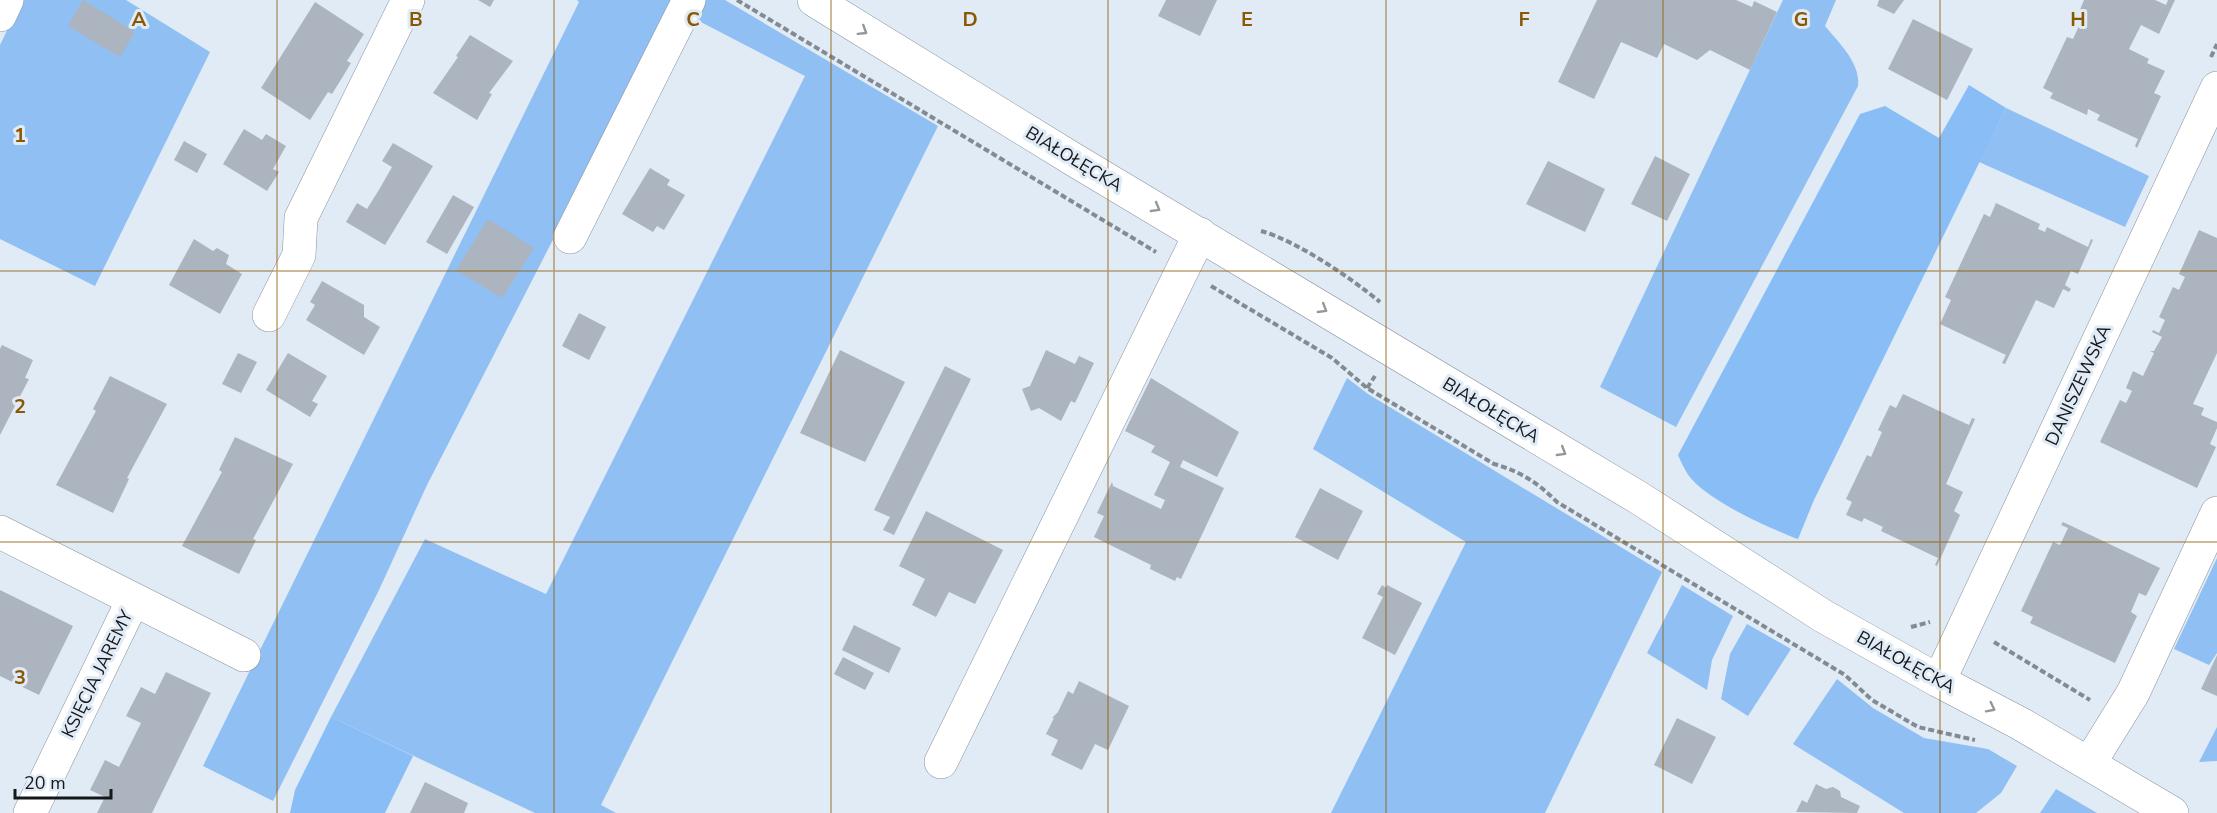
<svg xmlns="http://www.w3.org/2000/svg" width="2217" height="813" font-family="'Nunito Sans',sans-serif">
	<rect width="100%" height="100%" fill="#e1ebf6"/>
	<path fill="#8fbff3" d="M22 0H126L210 52 95 286 0 239V45Z
		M577 0H676L427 485 379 590 273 801 203 766 579 2Z
		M700 0H725L938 126 601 805 616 813H535L331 717 425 539 546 594 805 76 693 18Z
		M1783 0H1836L1825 26C1838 42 1861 63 1858 86L1676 427 1600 387Z
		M2006 108 2149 176 2125 227 1979 162Z
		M1347 378 1368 394 1662 572 1545 813H1331L1466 542 1313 449Z
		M2217 558V653L2209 665 2174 649Z
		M1682 585 1733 616 1712 660 1707 690 1647 653Z
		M1747 624 1791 649 1748 716 1721 699 1730 654Z
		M1837 679 1873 708 1924 738 1988 749 2017 766 2001 793 1976 813H1904L1793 744Z
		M2217 727V761L2199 762Z
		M2056 789 2097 813H2040Z"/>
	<path fill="#88bdf6" d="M1969 85 2006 108 1814 500 1798 539C1769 528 1708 501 1689 476 1685 470 1681 462 1678 455L1860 114 1885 106 1939 138Z
		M331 717 413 756 385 813H290L295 790Z"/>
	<path fill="#abb4bf" d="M83 0 135 32 120 57 68 26Z
		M478 0H494L490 7Z
		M1166 0H1217L1200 36 1158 16Z
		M1597 0H1736L1752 7 1754 1 1777 12 1750 70 1710 50 1697 60 1664 44 1657 58 1621 42 1594 99 1558 82Z
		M1879 0H1904L1894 14 1877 6Z
		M2084 0H2155L2166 5 2168 0H2175L2159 34 2141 25 2129 49 2149 59 2147 63 2165 71 2154 93 2161 96 2137 148 2135 146 2138 139 2097 120 2100 115 2088 109 2087 115 2050 98 2053 93 2043 88 2067 37 2073 39 2079 26 2084 15 2079 12Z
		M315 2 364 34 347 61 351 63 342 78 332 94 328 92 310 120 261 88Z
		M1913 19 1973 49 1947 100 1888 69Z
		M470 35 513 61 489 93 492 94 477 120 433 93 458 57 456 56Z
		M244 129 262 140 266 134 286 146 273 169 279 172 267 191 223 164Z
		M184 141 207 154 197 173 174 160Z
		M393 143 433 166 385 245 346 222 357 203 367 209 380 188 392 167 382 161Z
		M1655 156 1690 174 1667 221 1631 204Z
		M1548 161 1605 189 1585 232 1526 204Z
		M650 168 670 180 667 185 685 195 664 230 657 226 653 232 622 214Z
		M453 195 474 207 447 254 426 242Z
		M1996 203 2040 224 2038 229 2045 232 2047 227 2088 247 2091 239 2093 240 2078 274 2071 271 2065 285 2071 289 2069 292 2063 289 2054 308 2036 300 2005 364 2002 363 2006 355 1940 324 1951 300 1945 297 1984 214 1990 217Z
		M488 219 534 248 502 298 456 270Z
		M2199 230 2217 238V353L2193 404 2204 408 2201 415 2217 422V428L2210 444 2216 447 2197 488 2100 442 2120 400 2126 403 2132 391 2126 388 2133 371 2143 376 2154 353 2150 351H2154L2162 337 2152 332 2153 330 2159 333 2165 320 2159 317 2173 287 2179 290 2185 277 2179 274Z
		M194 239 213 251 217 248 229 255 226 264 242 274 220 314 169 285Z
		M322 281 364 305V317L380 327 364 355 306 320 315 305 310 302Z
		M579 313 606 327 589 360 562 346Z
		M2 345 33 360 25 378 29 379 0 435V349Z
		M840 350 905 382 865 462 800 433Z
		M1046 350 1075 364 1079 356 1094 363 1075 403 1071 401 1061 421 1039 408 1031 411 1022 389 1030 386Z
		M238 353 257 362 241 393 222 384Z
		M288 353 327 376 312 401 318 404 310 417 266 390Z
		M945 366 971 379 894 535 883 530 890 517 874 510Z
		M110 376 167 404 127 478 129 479 113 513 56 485 96 411 93 409Z
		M1151 378 1239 432 1217 477 1183 460 1180 467 1224 488 1181 579 1177 577 1175 581 1150 569 1151 565 1094 537 1104 516 1097 513 1112 482 1113 486 1161 509 1165 500 1154 495 1170 462 1151 452 1155 446 1125 431Z
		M1903 394 1969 425 1972 418 1975 419 1946 484 1963 492 1954 511 1960 515 1937 566 1935 565 1938 558 1881 531 1883 527 1864 518 1862 522 1846 515 1852 502 1846 499 1867 455 1871 457 1882 432 1878 430 1890 405 1896 408Z
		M235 437 293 464 253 539 256 540 239 574 182 546 222 472 219 470Z
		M1320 488 1363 511 1338 560 1295 537Z
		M926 511 1003 550 975 604 949 592 936 617 912 605 925 579 899 566Z
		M2063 522 2160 568 2146 596 2139 593 2131 612 2137 616 2115 663 2030 623 2033 617 2021 611 2053 542 2060 545 2068 528 2061 525Z
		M1382 585 1386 588 1387 585 1422 603 1395 655 1362 638 1383 597 1377 594Z
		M0 590 73 626 39 695 0 676Z
		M854 625 901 648 889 673 842 650Z
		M2217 655V696L2201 689Z
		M843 657 874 673 865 690 834 674Z
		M166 672 211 693 152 813H97L105 797 90 790 105 760 119 767 141 723 126 716 141 687 155 694Z
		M1079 681 1129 706 1108 750 1095 744 1082 770 1051 755 1058 740 1046 734 1054 718H1052L1058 712 1068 691 1073 694Z
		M1677 718 1716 737 1692 784 1654 765Z
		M425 782 468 803 464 813H410Z
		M1816 784 1826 789 1833 787 1840 791 1841 797 1860 806 1857 813 1796 812 1802 800 1807 803Z"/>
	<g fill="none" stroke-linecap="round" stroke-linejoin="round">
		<g stroke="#8a939e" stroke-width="34">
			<path id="minor" d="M814 0 1076 161 1639 498 1823 616 1939 681 2021 724 2172 813
				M0 15 7 0
				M570 237 689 0
				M269 315 299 255 301 218 408 0
				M0 532 244 655
				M1939 681 2217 88
				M941 762 1200 234
				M2089 764 2133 693 2217 513
				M30 813 133 600"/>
		</g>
		<path stroke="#838b92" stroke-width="4" stroke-dasharray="6 3" stroke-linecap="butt" d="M737 0 1156 252
			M2211 57 2217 44
			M1261 231C1297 241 1351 278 1380 302
			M1211 286 1332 358 1367 388 1494 464C1520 471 1538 483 1557 502L1845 675 1872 700 1918 727 1975 740
			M1367 388 1375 376
			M1911 627 1930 622
			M1994 642 2090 700"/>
		<use href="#minor" stroke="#fff" stroke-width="33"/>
	</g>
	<defs><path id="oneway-chevron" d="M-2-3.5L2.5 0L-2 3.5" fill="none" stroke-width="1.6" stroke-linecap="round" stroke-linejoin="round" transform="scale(1.5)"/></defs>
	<g stroke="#959798">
		<use href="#oneway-chevron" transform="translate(863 31) rotate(32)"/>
		<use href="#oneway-chevron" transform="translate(1156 208) rotate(30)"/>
		<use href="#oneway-chevron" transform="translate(1323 309) rotate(31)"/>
		<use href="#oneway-chevron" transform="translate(1562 452) rotate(31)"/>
		<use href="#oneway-chevron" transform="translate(1991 708) rotate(27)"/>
	</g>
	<path fill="none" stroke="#8a5802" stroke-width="1.5" stroke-opacity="0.55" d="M277 0V813M554 0V813M831 0V813M1108 0V813M1386 0V813M1663 0V813M1940 0V813M0 271H2217M0 542H2217"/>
	<g text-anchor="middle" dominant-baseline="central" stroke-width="6" stroke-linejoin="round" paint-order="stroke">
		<g font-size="18" fill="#14181b" stroke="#e1ebf6">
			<text transform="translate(1074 159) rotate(31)">BIAŁOŁĘCKA</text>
			<text transform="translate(2078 385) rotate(-65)">DANISZEWSKA</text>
			<text transform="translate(1491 410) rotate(31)">BIAŁOŁĘCKA</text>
			<text transform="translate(1906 662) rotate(29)">BIAŁOŁĘCKA</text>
			<text transform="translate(97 674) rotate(-64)">KSIĘCIA JAREMY</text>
		</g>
	</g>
	<g font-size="20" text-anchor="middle" font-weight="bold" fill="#8a5802" stroke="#e1ebf6" stroke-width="6" stroke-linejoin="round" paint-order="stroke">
		<text x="139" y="26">A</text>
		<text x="416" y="26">B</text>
		<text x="693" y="26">C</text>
		<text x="970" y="26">D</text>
		<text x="1247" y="26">E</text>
		<text x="1524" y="26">F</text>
		<text x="1801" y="26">G</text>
		<text x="2078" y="26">H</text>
		<text x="20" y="142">1</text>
		<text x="20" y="413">2</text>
		<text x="20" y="684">3</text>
	</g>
	<path d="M15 789v9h96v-9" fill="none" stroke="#14181b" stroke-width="3"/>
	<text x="24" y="789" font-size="18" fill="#14181b" stroke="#e1ebf6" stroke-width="4.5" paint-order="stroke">20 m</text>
</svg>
